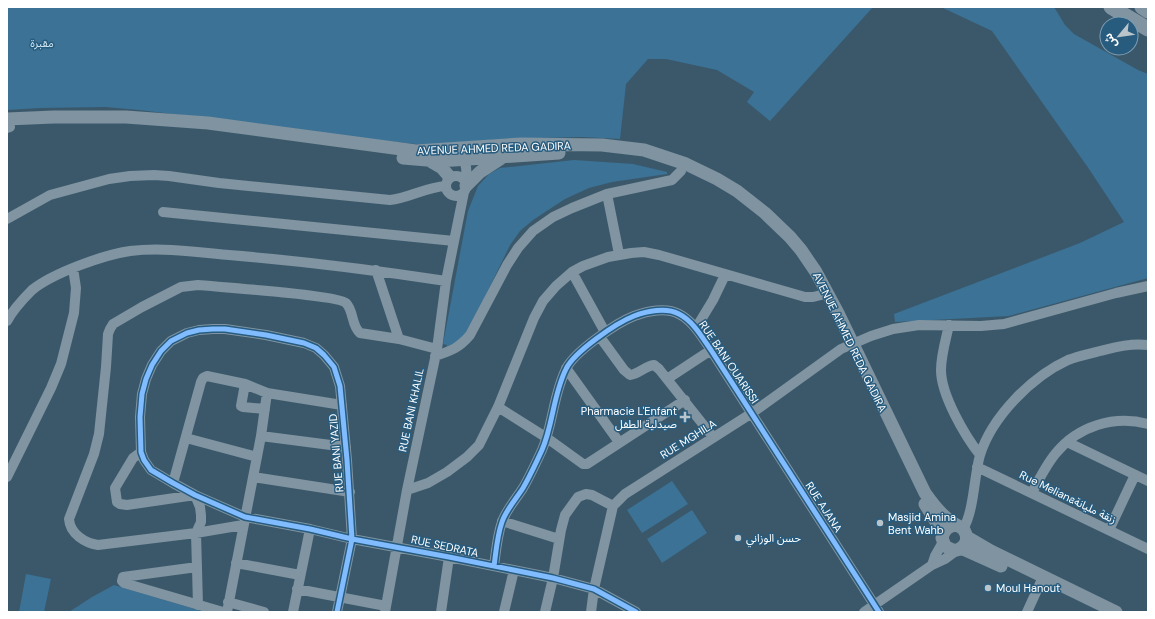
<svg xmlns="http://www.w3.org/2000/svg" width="1155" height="619" font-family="'DM Sans','Noto Sans Arabic',sans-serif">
	<rect width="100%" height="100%" fill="#3b586b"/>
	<path fill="#3b7295" d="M7 7H873L770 121 747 102 754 92 717 70 666 59H648L626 84 620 139 582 137 502 139 425 145 367 139 297 129 139 110 105 107 40 108 7 110Z
		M941 7H1054L1065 25 1074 34 1138 70 1148 74V278L1009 316 895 322 894 314 1080 243 1124 222 1089 169 992 31Z
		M574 160 633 164 667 172V174L612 182 589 188 565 199 533 220 520 231 510 245 484 299 466 333 457 342 446 347 447 345 443 344 468 211 478 186 489 174 500 168Z
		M672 481 688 504 642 533 627 510Z
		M692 510 707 533 662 563 647 539Z
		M26 574 51 579 44 612H19Z
		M114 585 205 612H69L92 597Z"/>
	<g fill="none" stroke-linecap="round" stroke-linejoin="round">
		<path stroke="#8094a1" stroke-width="10" d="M7 128 10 127
			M459 154C467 162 468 171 465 182
			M446 186a10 10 0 1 1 20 0a10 10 0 1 1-20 0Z
			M607 194 619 254
			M163 212 454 241
			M7 219 50 195 109 179 130 176 154 175 169 176 219 183 390 200C409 198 426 187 446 186
			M376 270 399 339
			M572 272 605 332
			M7 321C13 310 23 299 32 290 53 273 103 255 130 251 162 247 197 252 229 255 302 261 374 270 446 281
			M949 325C946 339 941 355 941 370 941 395 965 436 980 455
			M696 328 713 300 725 275
			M600 337 624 370 630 375C639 374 645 366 654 365L659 369 713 437
			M435 356C451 351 459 348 470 335L507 265 518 248 533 231 553 217 572 208 607 194 672 180 681 171
			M566 368 619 442
			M667 379 711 350
			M245 384 241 406 243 407 265 409
			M498 407 547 438 583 464H587L685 400
			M261 436 346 447
			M186 438 257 457
			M1067 442 1148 481
			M141 452 133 458 115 488 117 502 120 504 127 505 195 495 200 507 201 515V522L196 533 198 605
			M977 467 1148 549
			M7 477 51 388 61 364 74 313 76 288 73 268
			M253 477 350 492
			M173 483 201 382 203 378 207 376 245 384 267 393 342 405
			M407 490 428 483 447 472 467 457 479 445 498 407 534 318 543 301 556 286 572 272 583 266 608 257 631 253 644 252 659 255 805 297H813L821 295
			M1032 493C1039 479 1046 465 1056 453 1078 426 1114 415 1148 424
			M502 521 559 539
			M243 525 196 533 98 545C85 543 70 534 69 519L94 454 99 434 106 367 108 334 110 329 113 324 142 307 181 287 198 285C218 287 338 295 346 303 354 311 351 325 360 333L399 339 437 349
			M963 529C974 512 974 476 980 455 992 417 1031 377 1068 360 1078 356 1089 354 1100 351 1116 347 1131 343 1148 345
			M1109 530 1135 475
			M236 563 300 575
			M932 565 935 556 943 542
			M494 566C496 552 497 536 502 522 506 510 516 499 523 488 530 476 536 463 542 450 553 425 553 395 566 369 574 352 616 323 634 316 647 311 666 307 679 314 693 321 702 337 711 350L879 612
			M197 567 123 577 122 581 124 583 223 612
			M297 589 386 606
			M228 602 264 612
			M227 612 261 436 267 393
			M293 612 310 529
			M337 612 352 539 347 460 340 386 334 367 324 355 316 348 304 343 266 335 225 329H213L199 330 187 333 171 341 161 351 152 365 146 379 142 394 140 417 141 452 144 460 151 470 173 483 195 495 245 517 310 529 352 539 449 557 553 578 594 589 636 612
			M385 612 407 490 437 349 446 281 464 192
			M441 612 449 557
			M504 612 514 570
			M545 612 553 578 561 530 565 515 578 497 586 494 592 495 613 506
			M591 612 594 589 613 506 625 494 752 413 841 349 871 336 893 329 919 325 981 326 1004 324 1116 293 1148 286
			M864 612 932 565 945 559 957 550
			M1027 612 1043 577"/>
		<path stroke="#7f93a0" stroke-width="13" d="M7 119 54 117H126L208 123 416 151 521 144 602 145 644 150 686 164 717 179 737 191 765 213 790 237 801 250 816 272 838 313 925 493C933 504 941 515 953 523 957 526 963 527 965 532 969 539 965 548 957 550 952 551 949 548 945 546L942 538C944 530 948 526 956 525
			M403 158 439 161 559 153
			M430 161 442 168 448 175
			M466 186 480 172 503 157
			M925 504 943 533
			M967 537 991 551 1116 612
			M961 548 1001 566"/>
		<path stroke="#8194a1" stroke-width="15" d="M1111 7 1148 29
			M1142 7 1148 11"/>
		<g stroke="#275c7f" stroke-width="8">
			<path id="cycleway" d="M494 566C496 552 497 536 502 522 506 510 516 499 523 488 530 476 536 463 542 450 553 425 553 395 566 369 574 352 616 323 634 316 647 311 666 307 679 314 693 321 702 337 711 350L879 612
				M337 612 352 539 347 460 340 386 334 367 324 355 316 348 304 343 266 335 225 329H213L199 330 187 333 171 341 161 351 152 365 146 379 142 394 140 417 141 452 144 460 151 470 173 483 195 495 245 517 310 529 352 539 449 557 553 578 594 589 636 612"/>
		</g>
		<use href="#cycleway" stroke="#80bcff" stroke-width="5"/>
	</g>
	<g fill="#bac5cb" stroke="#275c7f" stroke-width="1.5">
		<path d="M683 411h4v4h4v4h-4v4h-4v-4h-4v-4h4z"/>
		<circle cx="880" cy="523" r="4"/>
		<circle cx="738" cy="538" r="4"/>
		<circle cx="988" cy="588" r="4"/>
	</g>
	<g text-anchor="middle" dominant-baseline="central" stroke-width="3" stroke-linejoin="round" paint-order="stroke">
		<g font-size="11" fill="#d0e7f4" stroke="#275c7f">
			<text x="42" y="43">مقبرة</text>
		</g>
		<g font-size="11" fill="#fff" stroke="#275c7f">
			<text transform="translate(494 148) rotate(-2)">AVENUE AHMED REDA GADIRA</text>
			<text transform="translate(850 342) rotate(64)">AVENUE AHMED REDA GADIRA</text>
			<text transform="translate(729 362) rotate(56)">RUE BANI OUARISSI</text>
			<text transform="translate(411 410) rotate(-78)">RUE BANI KHALIL</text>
			<text transform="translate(688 439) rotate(-32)">RUE MGHILA</text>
			<text transform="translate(336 453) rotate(-95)">RUE BANI YAZID</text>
			<text transform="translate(1068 497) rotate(26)">Rue Melianaزنقة مليانة</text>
			<text transform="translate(824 507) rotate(57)">RUE AJANA</text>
			<text transform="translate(445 546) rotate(12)">RUE SEDRATA</text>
		</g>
		<g font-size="11" fill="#fff" stroke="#275c7f" text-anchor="start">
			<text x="677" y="411" text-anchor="end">Pharmacie L'Enfant<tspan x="677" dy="13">صيدلية الطفل</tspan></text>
			<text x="888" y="517">Masjid Amina<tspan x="888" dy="13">Bent Wahb</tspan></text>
			<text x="746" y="538">حسن الوزاني</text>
			<text x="996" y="588">Moul Hanout</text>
		</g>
	</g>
	<rect width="1155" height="619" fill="none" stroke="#ffffff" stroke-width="16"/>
	<g transform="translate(1119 36) rotate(241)"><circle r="19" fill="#275c7f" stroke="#7d9db2"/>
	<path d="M0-3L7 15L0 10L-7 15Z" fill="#bac5cb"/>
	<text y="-6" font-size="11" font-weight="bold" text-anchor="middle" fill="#ffffff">ش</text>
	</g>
</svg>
